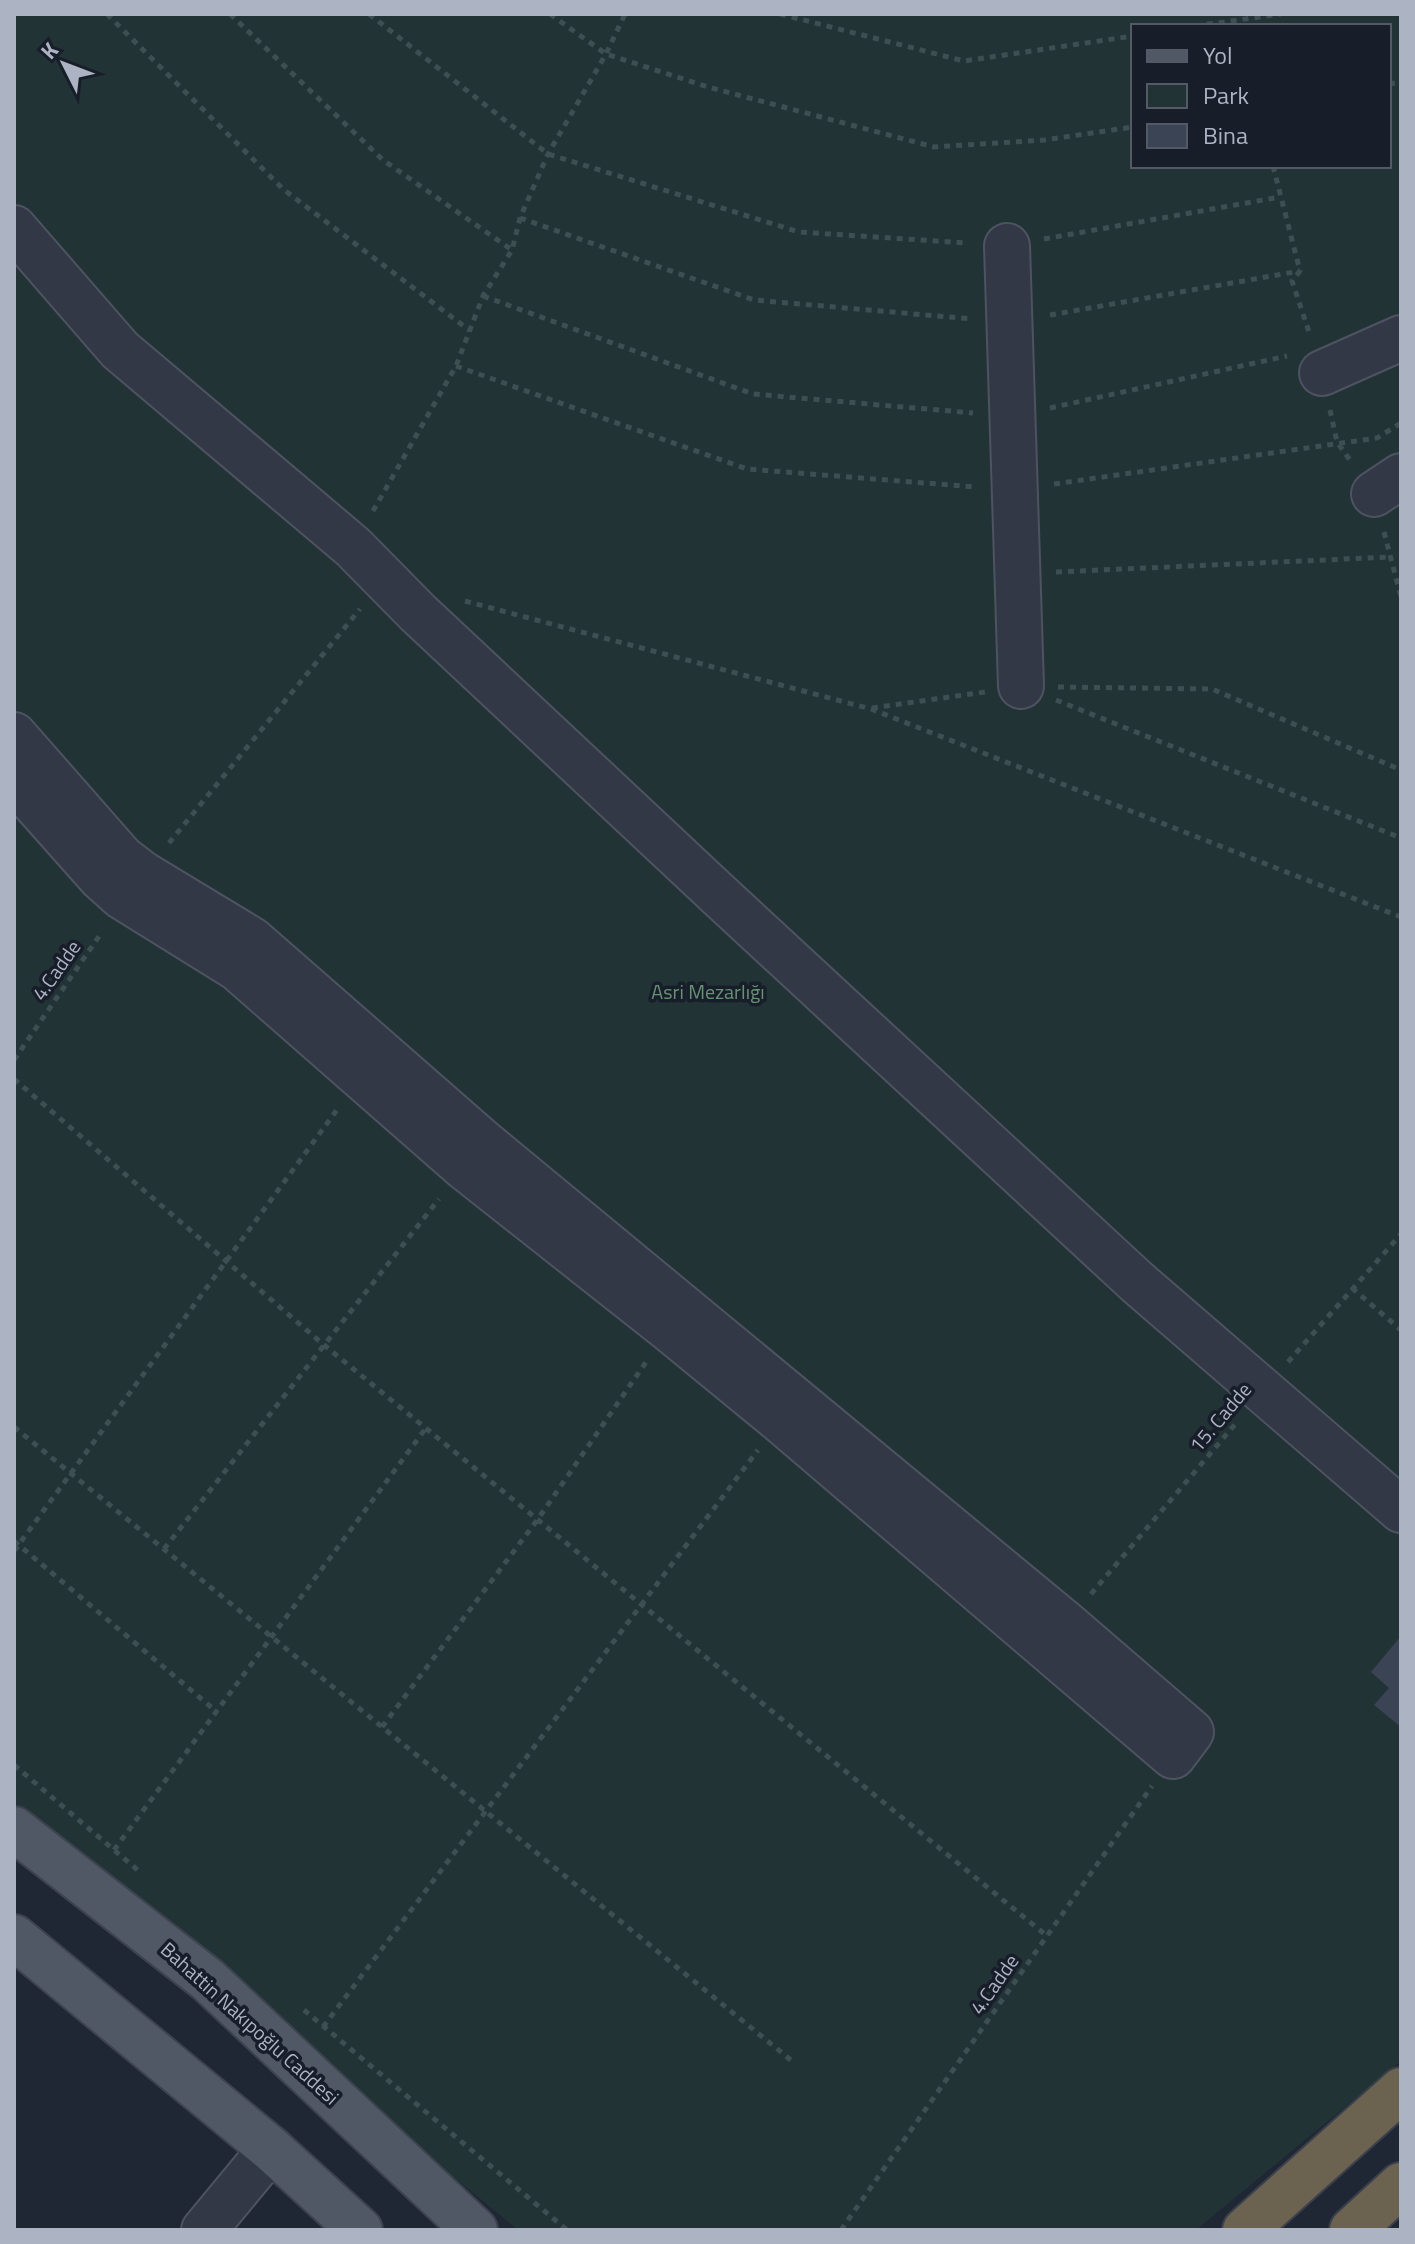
<svg xmlns="http://www.w3.org/2000/svg" width="1415" height="2244" font-family="'Titillium Web',sans-serif">
	<rect width="100%" height="100%" fill="#1f2634"/>
	<path fill="#223336" fill-rule="evenodd" d="M14 14H1401V2061L1196 2230H518L14 1816ZM1133 26H1389V166H1133Z"/>
	<path fill="#3b4455" d="M1401 1636V1727L1374 1705 1389 1688 1371 1672Z"/>
	<g fill="none" stroke-linecap="round" stroke-linejoin="round">
		<g stroke="#4d5360" stroke-width="48">
			<path id="minor" d="M14 228 120 350 353 547 418 613 720 896 1137 1282 1401 1510
				M1007 246 1021 686
				M1322 373 1401 338
				M1374 494 1401 476
				M14 735 122 858 143 874 252 940 484 1143 1066 1624 1191 1732 1173 1756 780 1420 669 1329 464 1167 237 968 121 896 101 878 14 780
				M204 2230 271 2149"/>
		</g>
		<g stroke="#3c424e" stroke-width="48">
			<path id="major" d="M14 1829 208 1980 475 2230
				M14 1937 271 2149 360 2230"/>
		</g>
		<g stroke="#3a404c" stroke-width="48">
			<path id="highway" d="M1245 2230 1401 2090
				M1352 2230 1401 2185"/>
		</g>
		<path stroke="#3e4f53" stroke-width="5" stroke-dasharray="6 6" stroke-linecap="butt" d="M107 14 283 189 469 330
			M230 14 383 160 512 250
			M369 14 548 154 799 232 967 243
			M550 14 606 54 708 87 934 147 1044 140 1133 127
			M780 14 964 61 1133 36
			M1195 26 1281 14
			M1389 84 1401 82
			M1273 166 1300 271 1292 281 1310 335
			M520 218 754 300 972 319
			M1044 239 1280 197
			M483 296 753 394 973 413
			M1050 315 1300 271
			M456 366 747 469 976 487
			M1050 408 1287 356
			M1330 410 1337 442 1352 463
			M1054 484 1377 438 1401 423
			M373 511 456 366 483 296 512 250 520 218 548 154 606 54 625 14
			M1384 532 1401 597
			M1056 572 1391 557
			M465 601 871 709 1401 917
			M1058 687 1212 689 1401 770
			M1056 700 1401 838
			M872 708 985 692
			M169 843 360 609
			M14 1060 102 932
			M14 1079 324 1345 1047 1936
			M1352 1288 1401 1330
			M1288 1362 1401 1234
			M14 1427 792 2061
			M14 1541 217 1712
			M164 1549 439 1199
			M14 1551 339 1107
			M1091 1594 1237 1422
			M382 1727 538 1519 646 1362
			M14 1765 140 1872
			M114 1850 426 1428
			M304 2010 567 2230
			M323 2027 758 1450
			M841 2230 1152 1786"/>
		<use href="#minor" stroke="#323845" stroke-width="44"/>
		<use href="#major" stroke="#505765" stroke-width="44"/>
		<use href="#highway" stroke="#6b624f" stroke-width="44"/>
	</g>
	<g text-anchor="middle" dominant-baseline="central" stroke-width="7" stroke-linejoin="round" paint-order="stroke">
		<g font-size="20" fill="#acb3c2" stroke="#181e29">
			<text transform="translate(56 970) rotate(-55)">4.Cadde</text>
			<text transform="translate(1220 1417) rotate(-50)">15. Cadde</text>
			<text transform="translate(994 1984) rotate(-55)">4.Cadde</text>
			<text transform="translate(250 2023) rotate(42)">Bahattin Nakıpoğlu Caddesi</text>
		</g>
		<g font-size="20" fill="#659273" stroke="#181e29">
			<text x="708" y="991">Asri Mezarlığı</text>
		</g>
	</g>
	<rect width="1415" height="2244" fill="none" stroke="#acb3c2" stroke-width="32"/>
	<rect x="1131" y="24" width="260" height="144" fill="#181e29" stroke="#535a66" stroke-width="2"/>
	<rect x="1147" y="50" width="40" height="12" fill="#505765" stroke="#535a66" stroke-width="2"/>
	<text x="1203" y="64" font-size="24" fill="#acb3c2">Yol</text>
	<rect x="1147" y="84" width="40" height="24" fill="#223336" stroke="#535a66" stroke-width="2"/>
	<text x="1203" y="104" font-size="24" fill="#acb3c2">Park</text>
	<rect x="1147" y="124" width="40" height="24" fill="#3b4455" stroke="#535a66" stroke-width="2"/>
	<text x="1203" y="144" font-size="24" fill="#acb3c2">Bina</text>
	<g transform="translate(64 64) rotate(312)" stroke="#181e29" stroke-width="6" paint-order="stroke">
	<path d="M0-6L14 30L0 20L-14 30Z" fill="#acb3c2"/>
	<text y="-12" font-size="22" font-weight="bold" text-anchor="middle" fill="#acb3c2">K</text>
	</g>
</svg>
